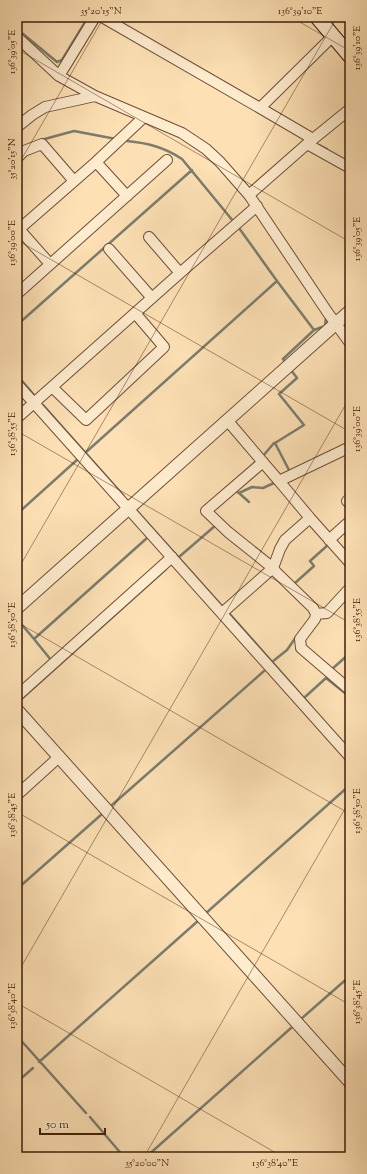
<svg xmlns="http://www.w3.org/2000/svg" width="367" height="1174" font-family="'Sorts Mill Goudy',serif">
	<rect width="100%" height="100%" fill="#fde1b5"/>
	<filter id="stains"><feTurbulence type="fractalNoise" baseFrequency=".005" numOctaves="4"/><feColorMatrix values="0 0 0 0 .2 0 0 0 0 .09 0 0 0 0 .02 0 0 0 .5 -.17"/></filter>
	<radialGradient id="worn" r=".72"><stop offset=".6" stop-color="#630" stop-opacity="0"/><stop offset="1" stop-color="#630" stop-opacity=".3"/></radialGradient>
	<g fill="none" stroke-linecap="round" stroke-linejoin="round">
		<path stroke="#7a7d70" stroke-width="2.5" d="M268 17 273 21 279 17
			M17 29 57 62 62 60 87 19
			M41 140 74 131 116 139
			M127 141C147 143 164 147 182 159L233 221
			M319 145 327 149
			M239 228 277 281
			M17 325 192 170
			M285 361 283 359 314 330 325 326 326 318
			M17 375 34 395
			M43 405 123 495
			M85 453 277 281 314 330
			M263 456 274 443
			M290 472 275 443 304 425 279 394 297 378 291 370
			M233 490 239 493 249 502
			M239 493 252 487 263 488 276 482
			M137 511 222 606
			M17 514 78 459
			M179 557 216 525
			M295 583 314 566 310 561 329 544
			M228 612 311 706
			M17 619 34 639
			M51 660 34 639 147 538
			M272 662 287 650 296 637
			M331 670 350 653
			M304 698 326 678 350 697
			M18 702 166 569
			M112 805 264 671
			M17 889 102 814
			M205 914 350 785
			M301 1019 350 976
			M17 1036 86 1113
			M39 1062 199 920
			M17 1082 33 1068
			M90 1117 124 1157
			M146 1157 291 1028"/>
		<g stroke="#6f4e36" stroke-width="12">
			<path id="minor" d="M102 17 260 108
				M17 37 59 76 95 96 182 133 206 149 220 162 249 195 328 313 350 343
				M59 76 95 17
				M17 127 32 115 45 107 95 96
				M313 139 260 108 333 36
				M307 144 350 168
				M17 158 24 151 42 144 74 181
				M96 162 127 196
				M249 195 307 144 350 109
				M19 229 50 264
				M17 231 96 162 144 117
				M149 237 180 273
				M109 249 152 298
				M17 294 167 160
				M17 384 350 757
				M52 387 86 420 164 347 135 313
				M17 418 180 273 257 206
				M227 420 279 481 350 447
				M263 462 206 511 228 532 273 568 280 549 285 540 310 518 279 481
				M350 499 347 501 350 504
				M310 518 350 563
				M329 540 350 521
				M222 613 273 568 276 572 313 608 316 614 315 619 300 639 301 648 350 690
				M316 614 327 613 350 588
				M17 696 172 557
				M17 795 59 757"/>
		</g>
		<g stroke="#6f4e36" stroke-width="14">
			<path id="tertiary" d="M17 608 350 311
				M17 710 350 1082"/>
		</g>
		<g stroke="#401d0c" stroke-width="16">
			<path id="secondary" d="M317 17 350 56"/>
		</g>
		<use href="#minor" stroke="#feeccf" stroke-width="10"/>
		<use href="#tertiary" stroke="#feeccf" stroke-width="12"/>
		<use href="#secondary" stroke="#feeccf" stroke-width="14"/>
	</g>
	<path fill="none" stroke="#401d0c" stroke-width="1" stroke-opacity="0.45" d="M291 17 350 51M17 49 350 242M17 167 104 17M17 240 350 432M17 431 350 623M17 571 337 17M17 622 350 814M17 812 350 1005M17 974 350 397M17 1003 283 1157M144 1157 350 800"/>
	<rect width="367" height="1174" fill="none" stroke="#fde1b5" stroke-width="44"/>
	<path d="M40 1128v6h65v-6" fill="none" stroke="#401d0c" stroke-width="2"/>
	<text x="46" y="1128" font-size="12" fill="#401d0c" stroke="#feeccf" stroke-width="3" paint-order="stroke">50 m</text>
	<rect x="22" y="22" width="323" height="1130" fill="none" stroke="#401d0c" stroke-width="1.5"/>
	<g font-size="10" text-anchor="middle" fill="#401d0c">
		<text x="101" y="14">35°20'15"N</text>
		<text x="300" y="14">136°39'10"E</text>
		<text transform="translate(356 48) rotate(-90)" y="4">136°39'10"E</text>
		<text transform="translate(11 52) rotate(-90)" y="4">136°39'05"E</text>
		<text transform="translate(11 159) rotate(-90)" y="4">35°20'15"N</text>
		<text transform="translate(356 239) rotate(-90)" y="4">136°39'05"E</text>
		<text transform="translate(11 243) rotate(-90)" y="4">136°39'00"E</text>
		<text transform="translate(356 429) rotate(-90)" y="4">136°39'00"E</text>
		<text transform="translate(11 434) rotate(-90)" y="4">136°38'55"E</text>
		<text transform="translate(356 620) rotate(-90)" y="4">136°38'55"E</text>
		<text transform="translate(11 625) rotate(-90)" y="4">136°38'50"E</text>
		<text transform="translate(356 811) rotate(-90)" y="4">136°38'50"E</text>
		<text transform="translate(11 815) rotate(-90)" y="4">136°38'45"E</text>
		<text transform="translate(356 1002) rotate(-90)" y="4">136°38'45"E</text>
		<text transform="translate(11 1006) rotate(-90)" y="4">136°38'40"E</text>
		<text x="147" y="1166">35°20'00"N</text>
		<text x="275" y="1166">136°38'40"E</text>
	</g>
	<rect width="100%" height="100%" filter="url(#stains)"/>
	<rect width="100%" height="100%" fill="url(#worn)"/>
</svg>
